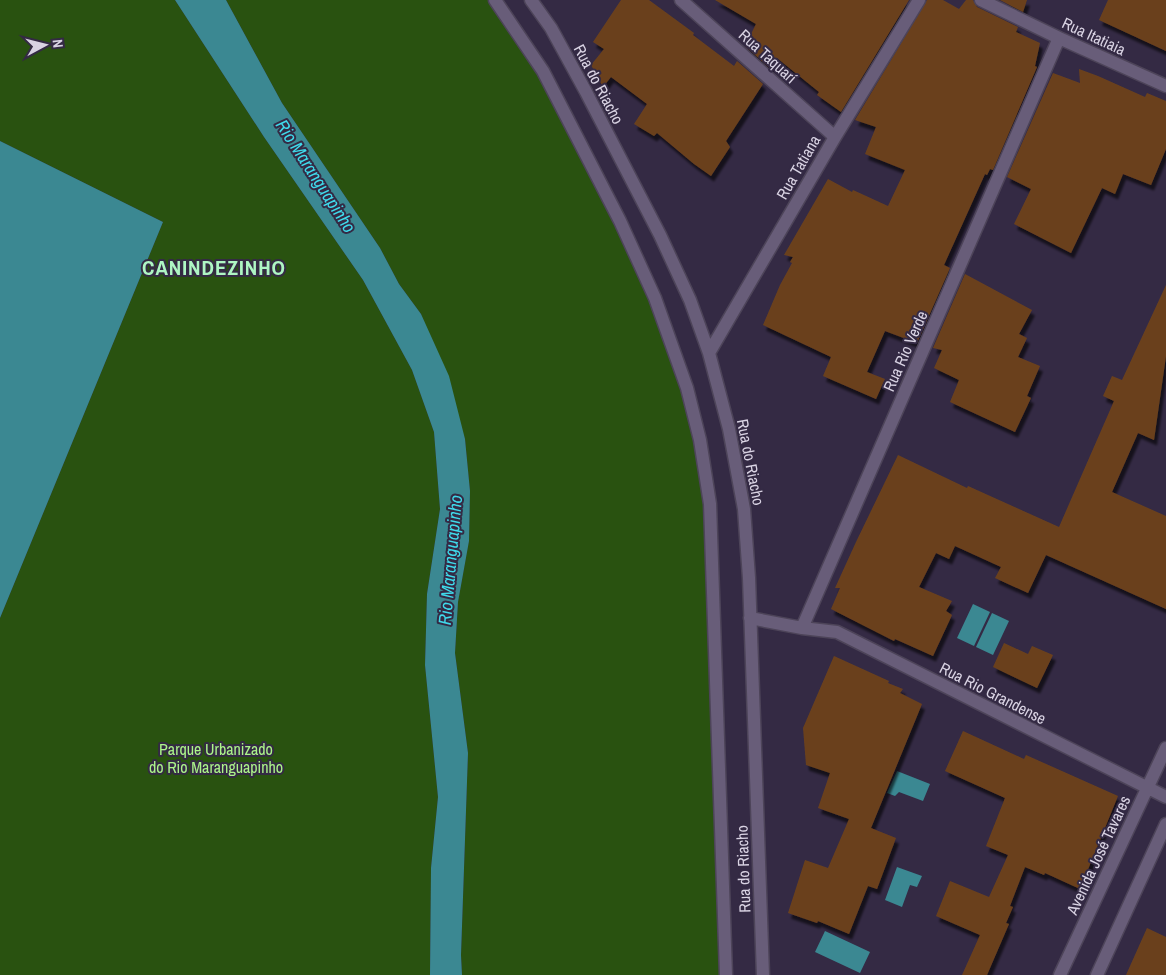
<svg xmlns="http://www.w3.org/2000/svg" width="1166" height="975" font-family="'Archivo Narrow',sans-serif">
	<defs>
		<filter id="shadow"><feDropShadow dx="3" dy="5.5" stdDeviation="1" flood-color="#0009"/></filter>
	</defs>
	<rect width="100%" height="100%" fill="#342a44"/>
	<path fill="#295210" d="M0 0H175L264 137 363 280 412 370 434 432 440 509 427 594 425 665 438 797 431 868 430 975H0V618L163 222 0 141Z
		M226 0H495L543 71 620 221 687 388 710 504 726 975H462L461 955 468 753 455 653 458 602 469 540 470 491 465 439 421 314 399 284 380 248 282 103Z"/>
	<path fill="#3b8892" d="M175 0H226L282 103 380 248 399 284 421 314 449 376 465 439 470 491 469 541 458 602 455 653 468 753 461 955 462 975H430L431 868 438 797 425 665 427 594 440 509 434 432 412 370 363 280 264 137Z
		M0 141 163 222 0 618Z
		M973 604 990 612 974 646 957 638Z
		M992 613 1009 621 993 655 976 647Z
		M897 771 930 784 923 801 899 792 895 796 887 793Z
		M897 867 922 876 917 887 910 885 902 907 885 900Z
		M825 931 870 952 860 973 815 952Z"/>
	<path fill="#6b411d" filter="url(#shadow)" d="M621 0H649L694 33 693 35 734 66 737 61 763 84 726 141 730 147 711 176 694 164 657 133 654 136 634 124 647 104 611 77 603 87 591 65 604 49 593 42Z
		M715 0H909L841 112 817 95 819 92 777 58 771 69 745 46 756 24Z
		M927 0H943L959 9 966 0H973L977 7 1018 27 1016 32 1040 43 1035 66 1037 67 993 170 990 169 987 175 985 174 944 265 950 268 917 343 885 331 867 372 885 379 876 399 823 376 831 357 763 325 780 285 792 263 790 262 793 257 784 255 828 179 852 192 853 190 888 206 905 170 865 154 876 127 855 120Z
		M1000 0H1027L1023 12Z
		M1108 0H1166V51L1099 20Z
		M1079 69 1098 76 1145 97 1147 93 1166 101V149L1151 185 1123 174 1115 194 1102 188 1071 253 1014 224 1031 189 1007 177 1053 73 1080 83Z
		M965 274 1032 310 1019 334 1027 338 1018 357 1040 366 1027 396 1031 398 1015 432 950 402 959 380 934 368 942 350 933 348Z
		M1166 285V356L1154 440 1138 433 1112 492 1166 516V609L1046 555 1028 593 995 578 1001 567 955 546 949 559 936 553 919 587 952 601 946 611 952 615 933 656 895 639 894 641 831 609 840 588H835L856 542 898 455 967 488 968 486 1059 527 1114 401 1103 396 1112 376 1122 380Z
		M1004 643 1028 654 1032 646 1053 655 1037 688 993 667Z
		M834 656 889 681 888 683 903 689 900 693 922 704 871 828 896 838 877 889 868 886 849 934 818 921 817 923 788 913 805 860 828 868 849 819 818 808 830 773 806 765 803 728Z
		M963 731 1024 759 1026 755 1118 796 1080 889 1045 873 1044 875 1025 867 1010 906 1013 907 1006 923 1009 924 987 975H962L980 935 936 916 950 881 989 897 1008 855 986 846 1005 798 945 771Z
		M1147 928 1166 937V975H1126Z"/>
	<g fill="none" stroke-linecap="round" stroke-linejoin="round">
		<g stroke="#4d4459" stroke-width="15">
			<path id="minor" d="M495 0 543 71 620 221 655 298 687 388 700 440 710 504 726 975
				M531 0 551 28 586 92 660 235 690 300 709 353 729 429 744 509 749 578 763 975
				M681 0 835 137
				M981 0 1059 38 1166 86
				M709 353 835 137 919 0
				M750 618 802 628 1059 38
				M802 628 837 632 1166 797
				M1060 975 1166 748
				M1097 975 1166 824"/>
		</g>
		<use href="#minor" stroke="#685d79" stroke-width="12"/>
	</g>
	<g text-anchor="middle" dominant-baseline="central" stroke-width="4" stroke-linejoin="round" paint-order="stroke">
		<g font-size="16" fill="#d9d3e3" stroke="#342a44">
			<text transform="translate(1094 36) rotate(25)">Rua Itatiaia</text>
			<text transform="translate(768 56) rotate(42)">Rua Taquarí</text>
			<text transform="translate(599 84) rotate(62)">Rua do Riacho</text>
			<text transform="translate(798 167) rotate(-60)">Rua Tatiana</text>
			<text transform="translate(905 351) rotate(-66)">Rua Rio Verde</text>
			<text transform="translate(751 462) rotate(79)">Rua do Riacho</text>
			<text transform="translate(993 693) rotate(27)">Rua Rio Grandense</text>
			<text transform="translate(1098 855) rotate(-65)">Avenida José Tavares</text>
			<text transform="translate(743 869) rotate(-92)">Rua do Riacho</text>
		</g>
		<g font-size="16" fill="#acf58a" stroke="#342a44">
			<text x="216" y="749">Parque Urbanizado<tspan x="216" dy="18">do Rio Maranguapinho</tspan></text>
		</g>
		<g font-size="18" font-style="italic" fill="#3fdaeb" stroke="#342a44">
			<text transform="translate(316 176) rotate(57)">Rio Maranguapinho</text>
			<text transform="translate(450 560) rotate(-85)">Rio Maranguapinho</text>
		</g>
		<g font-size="21" font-weight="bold" letter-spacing="1" fill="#aef6c3" stroke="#342a44">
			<text x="214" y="267">CANINDEZINHO</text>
		</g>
	</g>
	<g transform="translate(45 45) rotate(83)" stroke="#342a44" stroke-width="4" paint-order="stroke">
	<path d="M0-4L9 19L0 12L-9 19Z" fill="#d9d3e3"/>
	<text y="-8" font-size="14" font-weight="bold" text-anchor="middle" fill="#d9d3e3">N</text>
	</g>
</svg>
